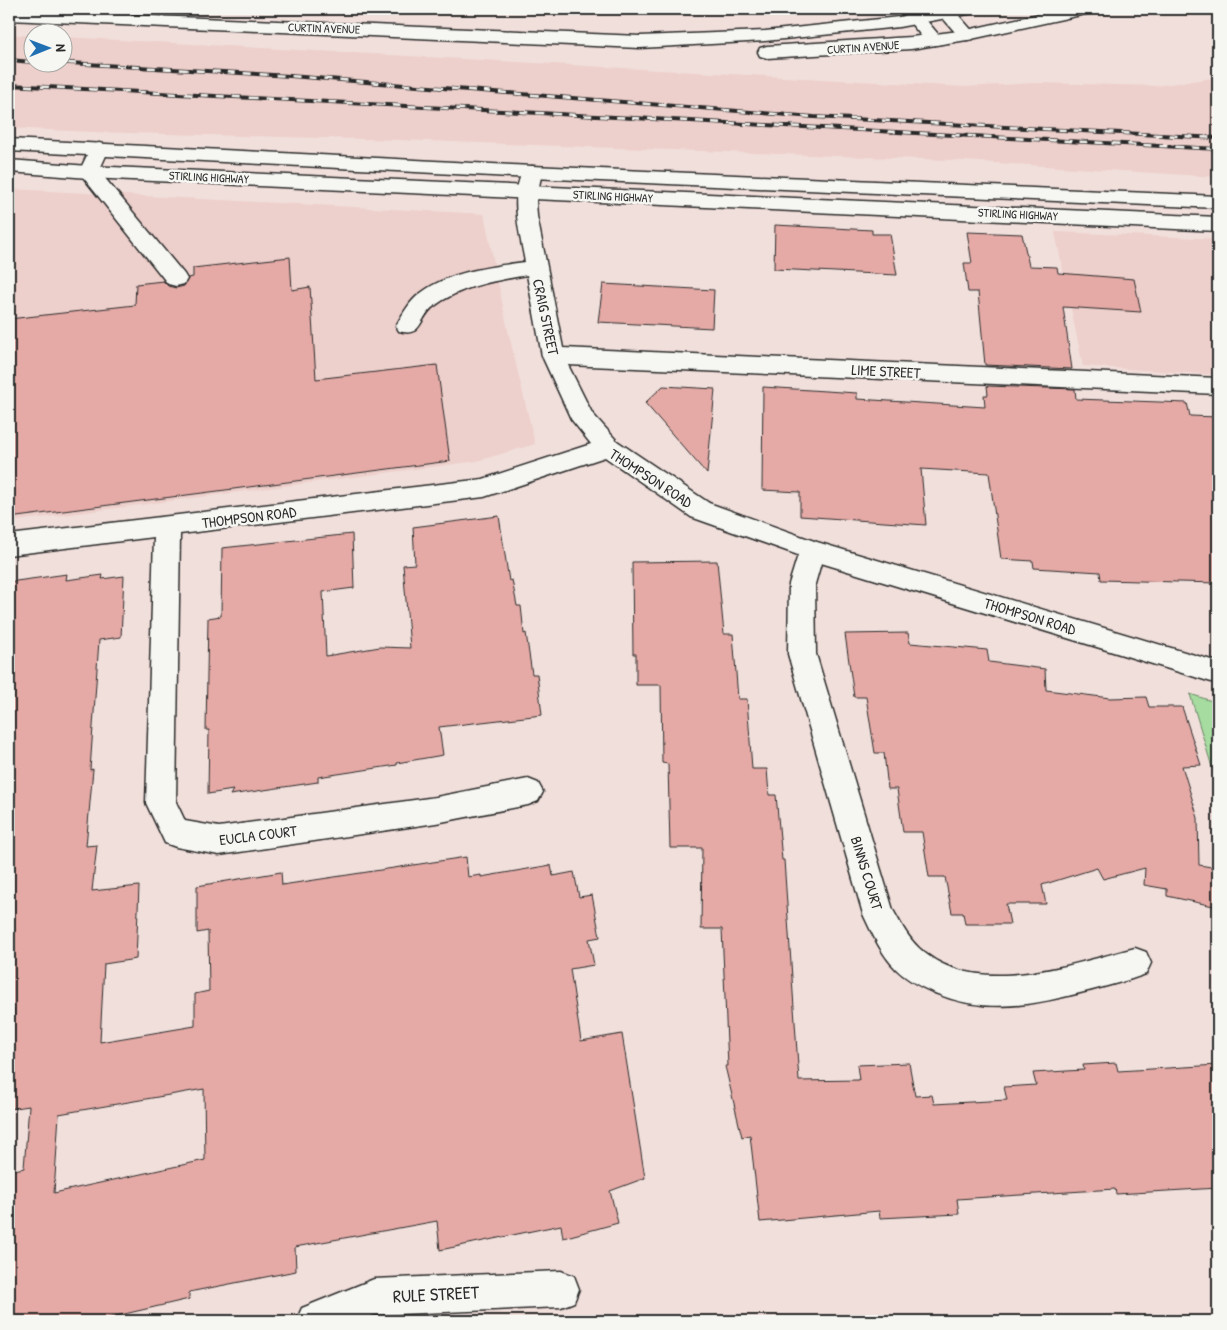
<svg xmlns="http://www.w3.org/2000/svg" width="1227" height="1330" font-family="'Patrick Hand',sans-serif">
	<rect width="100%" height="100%" fill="#f1dfdb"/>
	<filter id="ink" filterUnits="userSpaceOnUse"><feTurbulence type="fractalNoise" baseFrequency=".02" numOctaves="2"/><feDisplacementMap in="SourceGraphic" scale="10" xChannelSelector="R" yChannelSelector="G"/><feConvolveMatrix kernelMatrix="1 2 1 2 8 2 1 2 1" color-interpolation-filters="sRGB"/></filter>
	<g filter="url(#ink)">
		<path fill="#edcfcb" d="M9 34 32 36V62H62L63 37 965 87 1036 83 1156 86 1214 78 1218 79V177L950 160 401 140 93 132 9 128Z
			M9 189 484 214 508 331 535 444 477 461 9 522Z
			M1055 232 1218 239V375L1083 366Z"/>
		<path fill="#a6dc9f" stroke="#688465" d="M1190 694 1218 703V787Z"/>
		<path fill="#e5aaa6" stroke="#2b2b2b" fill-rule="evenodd" d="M775 225 872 230V234H890L897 275 774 269Z
			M967 232 1022 234 1029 266 1057 267 1058 273 1134 279 1141 312 1063 307 1072 369 985 365 978 292H968L964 263H972Z
			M290 257 292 290 310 287 316 379 437 365 450 461 9 518V319L135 305 136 284 163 281 168 286 176 288 184 286 188 278 193 277V268Z
			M603 284 714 290 712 328 598 322Z
			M663 386 715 389 707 474 645 403Z
			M987 386 1075 389 1076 399 1187 403 1190 416 1218 417V583L1101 580 1100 572 1034 568 1033 561 1001 559 989 473 921 469 926 525 800 516V492L762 490 763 387 857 393V399L985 407 984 395H988Z
			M499 516 509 581 512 580 517 606H521L524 634 526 633 532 674H537L542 715 439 727 443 755 397 763V765L318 777V782L230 795 233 790 208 794 209 730H206L208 618 221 616 222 548 352 534 354 588 323 592 326 656 380 647 410 648 403 565 415 564 413 527Z
			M717 561 724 634H733L738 699H747L752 769H767L769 795H776L782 860H784L799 1081 859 1080 857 1065 909 1063 915 1096 932 1095 934 1104 1007 1100 1004 1087 1036 1085 1033 1073 1084 1070 1083 1065 1116 1063 1118 1071 1218 1065V1188L1116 1194 1115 1189 957 1199 959 1214 880 1218 879 1211 760 1222 750 1135 742 1137 725 1066H728L722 929H701L702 848H670L668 764 662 763 661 685H636V654H633L632 562Z
			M67 574 66 580 103 575 102 579 124 576 121 637 99 640 90 770 93 769 86 846 97 845 92 891 139 886 136 959 104 964 100 1042 195 1026V994L209 991 208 931 197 933V886L281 872 282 885 466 857 468 877 481 875V877L551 865 553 876 574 872 579 897 592 895 600 937 589 939 594 965 570 969 581 1041 622 1034 645 1178 610 1191 618 1223 563 1238 561 1225 440 1250 437 1221 295 1247 296 1271 189 1292V1299L116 1316 93 1321H9V1171L24 1168 29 1106 9 1109V1080L14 1009 9 1010V582ZM204 1089 205 1160 54 1193 59 1114Z
			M908 633 910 643 987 650 989 662 1045 669 1046 690 1110 698 1146 697 1149 707H1182L1201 765 1182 766 1198 818 1199 865 1218 868V907L1167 896V889L1144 885 1145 868 1103 879 1097 868 1042 885 1046 904H1006L1010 924H965L963 913H952L945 877H929L922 832H903L897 789H888L884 753H875L866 697H854L845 634Z"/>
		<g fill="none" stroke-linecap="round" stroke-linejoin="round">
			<g stroke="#2b2b2b" stroke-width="3">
				<path id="minor" d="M899 9H917L943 40 940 44 934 45 928 44Z
					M935 9H953L976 35 973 39 967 40 961 39Z
					M99 143 106 145 109 149 99 171 184 274 187 279 184 284 176 286 168 284 79 172 92 145Z
					M532 166 539 168 542 172 536 201 537 216 563 348 1218 378V394L568 365 592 413 617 441 709 503 817 542 1218 662V684L821 563 815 584 816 654 893 910C901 924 908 938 919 948 975 1000 1071 964 1135 948L1146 952 1151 963 1146 974C1127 981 1107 986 1088 991 1034 1005 988 1015 935 993 921 987 907 980 896 969 881 954 872 933 863 914L788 654 789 584 798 555 691 517 605 457 484 497 180 534 176 802 185 821 219 827 436 797 528 779 538 783 543 792 538 801 528 805 436 823 219 855 176 847 165 843 146 803 154 537 9 555V535L483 479 591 444 571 419 542 356 527 275C493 281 461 286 433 307 419 318 422 338 399 331L396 326C401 317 408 304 416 297 444 272 488 267 525 262 520 234 508 193 525 168Z
					M561 1271 574 1276 579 1289 574 1302 561 1307 374 1315 360 1321H296L302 1308 374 1279Z"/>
			</g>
			<g stroke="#2b2b2b" stroke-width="3">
				<path id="major" d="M941 9H977L974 13 968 14 899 27 765 41 640 48 9 20V10L640 36 765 31 899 17Z
					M1061 9H1093L1090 13 967 40 911 49 767 58 760 56 758 52 760 48 767 46 911 37 967 30Z"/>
			</g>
			<g stroke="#2b2b2b" stroke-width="3">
				<path id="highway" d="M9 139 532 166 1218 196V208L532 178 9 151Z
					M9 160 89 166 1218 217V231L89 178 9 172Z"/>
			</g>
			<use href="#minor" fill="#f6f6f2" fill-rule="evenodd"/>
			<use href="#major" fill="#f6f6f2" fill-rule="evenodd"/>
			<use href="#highway" fill="#f6f6f2" fill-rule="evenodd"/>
			<g stroke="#2b2b2b" stroke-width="4">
				<path id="rail" d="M9 60 32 62
					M52 62 290 76 814 117 1218 138
					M9 85 1218 149"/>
			</g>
			<use href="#rail" stroke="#f6f6f2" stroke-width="2.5" stroke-dasharray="8" stroke-linecap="butt"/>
		</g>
	</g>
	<g text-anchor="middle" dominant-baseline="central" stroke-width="5" stroke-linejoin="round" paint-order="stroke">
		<g font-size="12" fill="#2b2b2b" stroke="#f6f6f2">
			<text transform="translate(324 28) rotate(2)">CURTIN AVENUE</text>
			<text transform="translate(863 47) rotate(-4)">CURTIN AVENUE</text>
			<text transform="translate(209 177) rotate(3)">STIRLING HIGHWAY</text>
			<text transform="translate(613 196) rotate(3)">STIRLING HIGHWAY</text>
			<text transform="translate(1018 214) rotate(3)">STIRLING HIGHWAY</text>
		</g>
		<g font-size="15" fill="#2b2b2b" stroke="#f6f6f2">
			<text transform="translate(546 317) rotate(78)">CRAIG STREET</text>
			<text transform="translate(886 371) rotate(3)">LIME STREET</text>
			<text transform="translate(651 478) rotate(33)">THOMPSON ROAD</text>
			<text transform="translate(249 517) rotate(-7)">THOMPSON ROAD</text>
			<text transform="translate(1030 616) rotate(17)">THOMPSON ROAD</text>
			<text transform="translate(258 835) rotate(-7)">EUCLA COURT</text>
			<text transform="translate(867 873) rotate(73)">BINNS COURT</text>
		</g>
		<g font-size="18" fill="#2b2b2b" stroke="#f6f6f2">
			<text transform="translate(436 1294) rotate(-3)">RULE STREET</text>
		</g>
	</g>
	<rect width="1227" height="1330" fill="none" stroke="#f6f6f2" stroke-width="30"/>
	<rect x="15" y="15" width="1197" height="1300" fill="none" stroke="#2b2b2b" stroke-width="2" filter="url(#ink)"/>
	<g transform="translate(48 48) rotate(89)"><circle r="24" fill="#f6f6f2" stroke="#a5a5a2"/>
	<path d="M0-4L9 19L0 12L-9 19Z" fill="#1f6fb2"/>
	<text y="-8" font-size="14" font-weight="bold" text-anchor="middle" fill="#2b2b2b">N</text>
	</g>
</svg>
